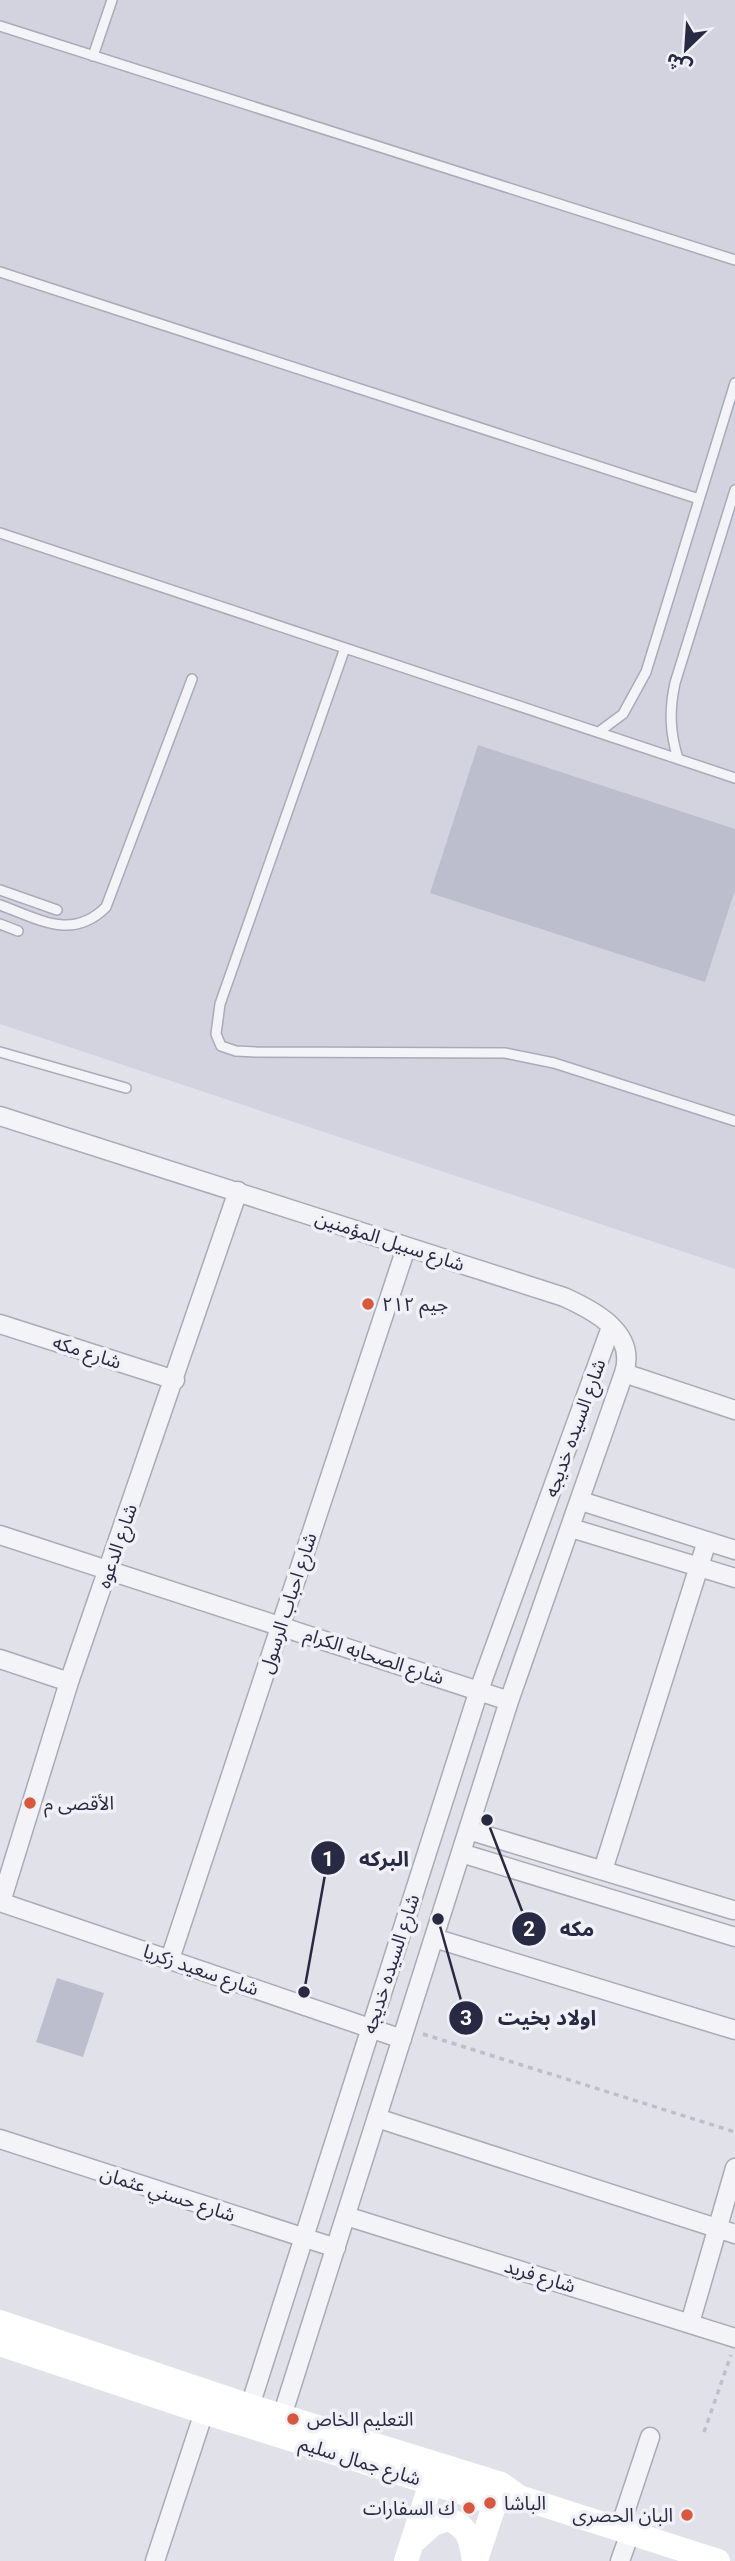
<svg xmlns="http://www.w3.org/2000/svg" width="735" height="2561" font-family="Roboto,'Noto Sans Arabic',sans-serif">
	<rect width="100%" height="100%" fill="#e1e1ea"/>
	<path fill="#d2d3df" d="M0 0H735V1269L0 1024Z"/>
	<path fill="#bdbecd" d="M478 745 735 829V890L705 982 430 893Z
		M57 1978 104 1993 83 2057 36 2042Z"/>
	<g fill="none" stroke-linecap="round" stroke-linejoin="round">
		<g stroke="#aaaab8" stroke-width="12">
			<path id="lane" d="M0 26 735 260
				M93 56 112 0
				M0 272 699 499
				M0 533 735 778
				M345 648 220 1004 216 1034 221 1046 236 1051 256 1052 505 1053 554 1063 735 1121
				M600 731 623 714 646 672 735 383
				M678 759C670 732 669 711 675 683L735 490
				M0 890 57 910
				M0 905C39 919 72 941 106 907L192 679
				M0 924 18 931
				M0 1052 126 1088"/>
		</g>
		<g stroke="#aaaab8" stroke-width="21">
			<path id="street" d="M0 1116 564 1297C595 1311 637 1333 624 1373L735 1410
				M0 1324 175 1380
				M581 1501 735 1550
				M571 1528 735 1578
				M0 1535 509 1701
				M0 1659 69 1682
				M468 1830 733 1910
				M461 1853 735 1937
				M603 1870 707 1541
				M0 1902 402 2039
				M1 1902 69 1682 238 1191
				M434 1938 735 2030
				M170 1959 406 1248
				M377 2118 735 2234
				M0 2139 336 2248
				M346 2216 735 2338
				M690 2323 735 2168
				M250 2406 479 1690 611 1327
				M282 2416 509 1701 624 1373
				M619 2530 650 2437
				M155 2561 204 2412
				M620 2561 630 2533"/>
		</g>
		<path stroke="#bfbfc9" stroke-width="3.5" stroke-dasharray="5 5" stroke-linecap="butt" d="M423 2034 735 2132
			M704 2432 731 2355"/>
		<use href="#lane" stroke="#f4f4f8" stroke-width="9"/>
		<use href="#street" stroke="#f4f4f8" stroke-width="18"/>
		<path stroke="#fff" stroke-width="24" d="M0 2322 250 2406 501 2484 519 2497 718 2561
			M0 2344 204 2412 495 2503 519 2497
			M413 2542 433 2524 448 2519C469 2527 471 2541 474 2561
			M476 2560 500 2488
			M406 2561 436 2467"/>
	</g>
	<g fill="#d6583f" stroke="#f0f1f7" stroke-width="2.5">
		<circle cx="368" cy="1304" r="7"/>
		<circle cx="30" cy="1803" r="7"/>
		<circle cx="293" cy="2419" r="7"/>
		<circle cx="490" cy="2503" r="7"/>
		<circle cx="469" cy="2508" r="7"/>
		<circle cx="687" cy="2515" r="7"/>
	</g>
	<g text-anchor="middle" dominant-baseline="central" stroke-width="7" stroke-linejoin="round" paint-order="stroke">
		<g font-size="19" fill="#282943" stroke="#f0f1f7">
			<text transform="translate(390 1241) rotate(18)">شارع سبيل المؤمنين</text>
			<text transform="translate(87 1352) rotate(18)">شارع مكه</text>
			<text transform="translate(575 1428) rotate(-70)">شارع السيده خديجه</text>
			<text transform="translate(117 1546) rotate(-71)">شارع الدعوه</text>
			<text transform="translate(288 1603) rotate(-72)">شارع احباب الرسول</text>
			<text transform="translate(374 1656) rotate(18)">شارع الصحابه الكرام</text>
			<text transform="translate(391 1964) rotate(-72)">شارع السيده خديجه</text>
			<text transform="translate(201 1970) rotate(19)">شارع سعيد زكريا</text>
			<text transform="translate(168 2194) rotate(18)">شارع حسني عثمان</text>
			<text transform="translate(540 2276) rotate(17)">شارع فريد</text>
			<text transform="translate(360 2461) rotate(17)">شارع جمال سليم</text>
		</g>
		<g font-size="19" fill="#282943" stroke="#f0f1f7" text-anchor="start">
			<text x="382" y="1304">جيم ٢١٢</text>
			<text x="44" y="1803">الأقصى م</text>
			<text x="307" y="2419">التعليم الخاص</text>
			<text x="504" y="2503">الباشا</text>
			<text x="455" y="2508" text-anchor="end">ك السفارات</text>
			<text x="673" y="2515" text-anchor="end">البان الحصرى</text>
		</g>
	</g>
	<path fill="none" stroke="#282943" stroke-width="2.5" d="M304 1992L328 1858M487 1820L529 1929M438 1919L466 2018"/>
	<g fill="#282943" stroke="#f0f1f7" stroke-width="2.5">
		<circle cx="304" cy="1992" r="7"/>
		<circle cx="487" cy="1820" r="7"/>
		<circle cx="438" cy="1919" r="7"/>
		<circle cx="328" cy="1858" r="18"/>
		<circle cx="529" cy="1929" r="18"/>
		<circle cx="466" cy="2018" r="18"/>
	</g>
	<g font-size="21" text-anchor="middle" font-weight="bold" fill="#fff">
		<text x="328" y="1866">1</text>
		<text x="529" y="1936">2</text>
		<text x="466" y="2025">3</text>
	</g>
	<g font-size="21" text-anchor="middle" font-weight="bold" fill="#282943" stroke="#f0f1f7" stroke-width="7" stroke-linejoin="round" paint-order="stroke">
		<text x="384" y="1866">البركه</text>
		<text x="577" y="1936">مكه</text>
		<text x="547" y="2025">اولاد بخيت</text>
	</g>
	<g transform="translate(686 49) rotate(205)" stroke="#f0f1f7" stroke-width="5" paint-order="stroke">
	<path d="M0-5L12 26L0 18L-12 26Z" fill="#282943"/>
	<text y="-10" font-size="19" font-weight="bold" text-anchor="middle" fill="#282943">ش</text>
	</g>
</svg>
